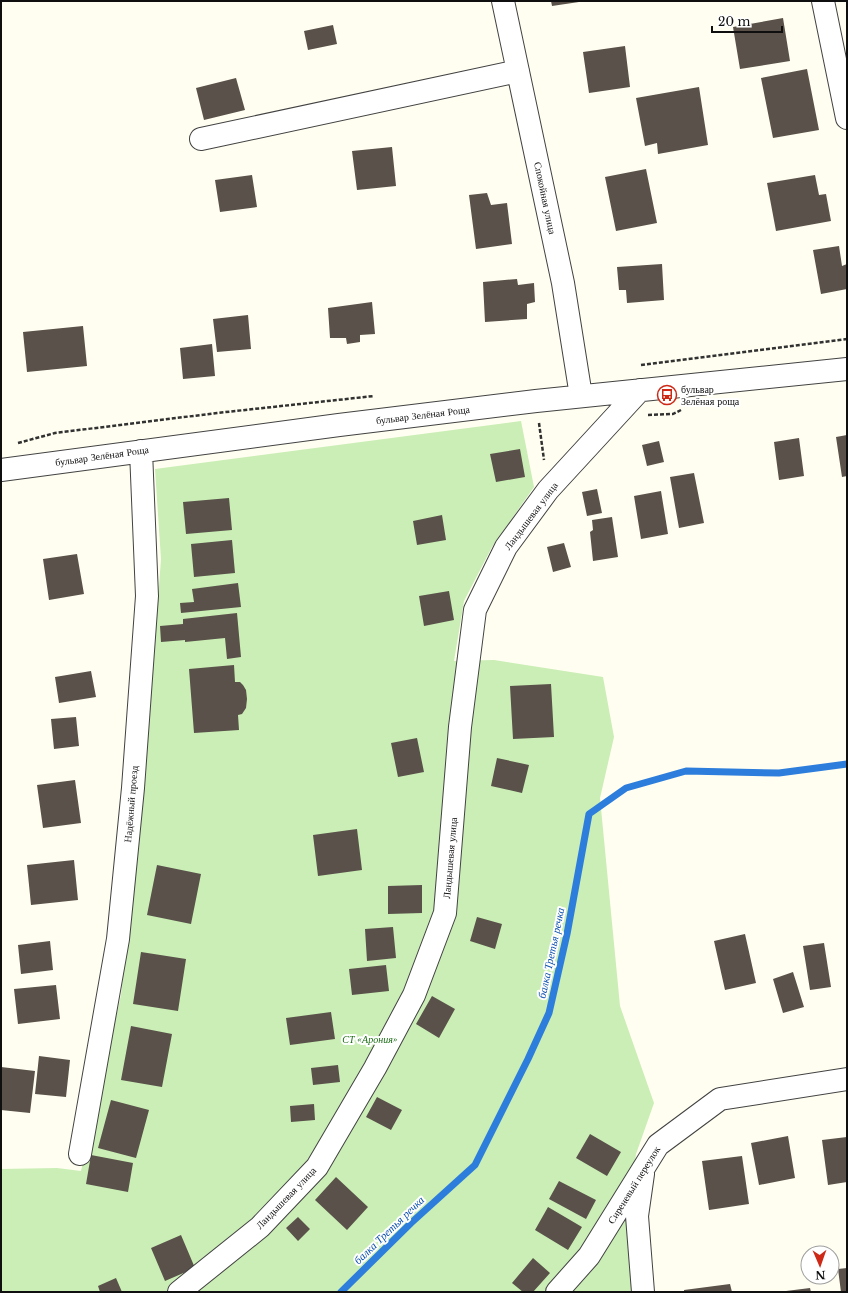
<svg xmlns="http://www.w3.org/2000/svg" width="848" height="1293" font-family="'Libre Baskerville',serif">
	<rect width="100%" height="100%" fill="#fffef0"/>
	<path fill="#caeeb5" d="M521 421 534 487 492 547 464 601 454 661 494 660 603 677 614 737 600 798 620 1006 654 1103 636 1154 627 1222 634 1292H1V1169L57 1168 81 1171 121 995 140 810 153 668 161 559 155 469Z"/>
	<g fill="none" stroke-linecap="round" stroke-linejoin="round">
		<path stroke="#2d7ddc" stroke-width="7" d="M341 1292 411 1223 475 1165 528 1059 549 1013 567 934 589 814 626 788 686 771 779 773 847 764"/>
	</g>
	<path fill="#59514a" d="M551 1H579V2L552 6Z
		M783 18 790 61 740 69 733 27Z
		M333 25 337 44 308 50 304 31Z
		M625 46 630 87 589 93 583 52Z
		M807 69 819 130 773 138 761 78Z
		M236 78 245 110 204 120 196 88Z
		M699 87 708 145 658 154 657 143 645 146 636 98Z
		M392 147 396 186 357 190 352 151Z
		M646 169 657 223 616 231 605 177Z
		M252 175 257 207 220 212 215 180Z
		M815 175 819 195 826 194 831 221 776 231 767 183Z
		M487 193 491 205 507 203 512 244 476 249 469 195Z
		M839 246 842 266 847 264V289L821 294 813 250Z
		M662 264 664 300 627 303 626 290H619L617 267Z
		M517 279 518 285 534 283 535 302 527 304V319L485 322 483 282Z
		M372 302 375 334 360 335V342L347 344 346 338H330L328 308Z
		M248 315 251 349 217 352 213 319Z
		M83 326 87 366 27 372 23 332Z
		M212 344 215 376 183 379 180 348Z
		M847 435V476L842 477 836 437Z
		M799 438 804 476 779 480 774 442Z
		M659 441 664 462 647 466 642 445Z
		M520 449 525 477 496 482 490 454Z
		M694 473 704 523 679 528 670 477Z
		M597 489 602 513 587 516 582 492Z
		M661 491 668 534 641 539 634 496Z
		M229 498 232 530 186 534 183 502Z
		M442 515 446 540 417 545 413 521Z
		M612 517 618 557 593 561 590 532 593 530 592 520Z
		M232 540 235 573 194 577 191 544Z
		M564 543 571 567 553 572 547 547Z
		M77 554 84 594 49 600 43 559Z
		M238 583 241 607 181 613 180 603 194 602 192 589Z
		M449 591 454 620 424 626 419 596Z
		M237 613 241 657 227 659 225 638 185 642V640L161 642 160 626 183 624V619Z
		M234 665 235 682H240L243 685 246 690 247 699 246 708 242 714 238 715 239 730 194 733 189 669Z
		M91 671 96 697 59 703 55 677Z
		M551 684 554 737 513 739 510 686Z
		M76 717 79 746 54 749 51 719Z
		M417 738 424 772 398 777 391 743Z
		M497 758 529 765 522 793 491 786Z
		M75 780 81 823 43 828 37 785Z
		M357 829 362 870 318 876 313 835Z
		M74 860 78 900 31 905 27 865Z
		M157 865 201 874 191 924 147 915Z
		M422 885V913L388 914V886Z
		M477 917 502 924 495 949 470 941Z
		M393 927 396 958 367 961 365 929Z
		M745 934 756 983 725 990 714 941Z
		M50 941 53 970 21 974 18 945Z
		M824 943 831 987 810 990 803 946Z
		M141 952 186 959 178 1011 133 1004Z
		M386 965 389 991 352 995 349 969Z
		M793 972 804 1007 783 1013 773 979Z
		M56 985 60 1019 18 1024 14 989Z
		M432 996 455 1009 439 1038 416 1024Z
		M331 1012 335 1039 290 1045 286 1018Z
		M131 1026 172 1034 162 1087 121 1080Z
		M39 1056 70 1060 66 1097 35 1094Z
		M338 1065 340 1082 313 1085 311 1068Z
		M1 1067 35 1071 30 1113 1 1110Z
		M377 1097 402 1110 391 1130 366 1117Z
		M111 1100 149 1110 136 1158 98 1148Z
		M314 1104 315 1120 291 1122 290 1106Z
		M590 1134 621 1152 607 1176 576 1158Z
		M788 1136 795 1178 759 1185 751 1143Z
		M847 1137V1182L828 1185 822 1140Z
		M91 1155 133 1163 128 1192 86 1184Z
		M742 1156 749 1204 709 1210 702 1161Z
		M336 1177 368 1207 347 1230 315 1200Z
		M559 1181 596 1200 586 1219 549 1199Z
		M548 1207 582 1227 568 1250 535 1230Z
		M298 1217 310 1229 298 1241 286 1228Z
		M181 1235 195 1268 165 1281 151 1248Z
		M533 1258 550 1273 533 1292H523L512 1283Z
		M847 1268V1292H841L838 1269Z
		M116 1278 122 1292H100L98 1286Z
		M730 1284 732 1292H684V1290Z
		M810 1288 811 1292H786V1291Z"/>
	<g fill="none" stroke-linecap="round" stroke-linejoin="round">
		<g stroke="#424242" stroke-width="24">
			<path id="minor" d="M503 1 563 283 581 396
				M823 1 847 118
				M201 139 518 71
				M1 470 339 425 536 401 847 369
				M80 1154 118 939 133 788 147 596 141 451
				M179 1292 260 1227 317 1167 375 1068 414 995 445 913 460 727 475 610 506 547 548 490 640 390
				M557 1292 589 1256 658 1145 720 1099 847 1079
				M643 1292 637 1216 643 1174"/>
		</g>
		<path stroke="#313131" stroke-width="2.5" stroke-dasharray="4 2" stroke-linecap="butt" d="M641 365 847 339
			M648 415 673 414 681 410
			M539 423 544 460
			M18 443 55 433 217 413 374 396"/>
		<use href="#minor" stroke="#fff" stroke-width="22"/>
	</g>
	<defs>
		<g id="bus-ring" transform="scale(1)"><circle r="9.5" fill="#fff" stroke="#ce2817" stroke-width="1.5"/><path d="M-5-6H5V4H4V6H2V4H-2V6H-4V4H-5ZM-3.5-4V0h7V-4ZM-3.5 1.2v1.5H-2V1.2ZM2 1.2v1.5H3.5V1.2Z" fill="#ce2817"/></g>
	</defs>
	<g fill-rule="evenodd">
		<use href="#bus-ring" x="667" y="395"/>
	</g>
	<g text-anchor="middle" dominant-baseline="central" stroke-width="4" stroke-linejoin="round" paint-order="stroke">
		<g font-size="10" fill="#0f0f0f" stroke="#fff">
			<text transform="translate(545 198) rotate(78)">Спокойная улица</text>
			<text transform="translate(423 415) rotate(-7)">бульвар Зелёная Роща</text>
			<text transform="translate(102 456) rotate(-8)">бульвар Зелёная Роща</text>
			<text transform="translate(531 516) rotate(-53)">Ландышевая улица</text>
			<text transform="translate(131 804) rotate(-85)">Надёжный проезд</text>
			<text transform="translate(450 858) rotate(-85)">Ландышевая улица</text>
			<text transform="translate(634 1185) rotate(-58)">Сиреневый переулок</text>
			<text transform="translate(286 1198) rotate(-46)">Ландышевая улица</text>
		</g>
		<g font-size="10" fill="#0f0f0f" stroke="#fff" text-anchor="start">
			<text x="681" y="389">бульвар<tspan x="681" dy="12">Зелёная роща</tspan></text>
		</g>
		<g font-size="10" font-style="italic" fill="#1d6e17" stroke="#fff">
			<text x="370" y="1039">СТ «Арония»</text>
		</g>
		<g font-size="11" font-style="italic" fill="#0a4faf" stroke="#fff">
			<text transform="translate(551 953) rotate(-78)">балка Третья речка</text>
			<text transform="translate(389 1230) rotate(-44)">балка Третья речка</text>
		</g>
	</g>
	<rect width="848" height="1293" fill="none" stroke="#0f0f0f" stroke-width="4"/>
	<g transform="translate(820 1265) rotate(178)"><circle r="19" fill="#ffffff" stroke="#9f9f9f"/>
	<path d="M0-3L7 15L0 10L-7 15Z" fill="#ce2817"/>
	<text y="-6" font-size="11" font-weight="bold" text-anchor="middle" fill="#0f0f0f">N</text>
	</g>
	<path d="M712 26v6h70v-6" fill="none" stroke="#0f0f0f" stroke-width="2"/>
	<text x="718" y="26" font-size="12" fill="#0f0f0f" stroke="#ffffff" stroke-width="3" paint-order="stroke">20 m</text>
</svg>
